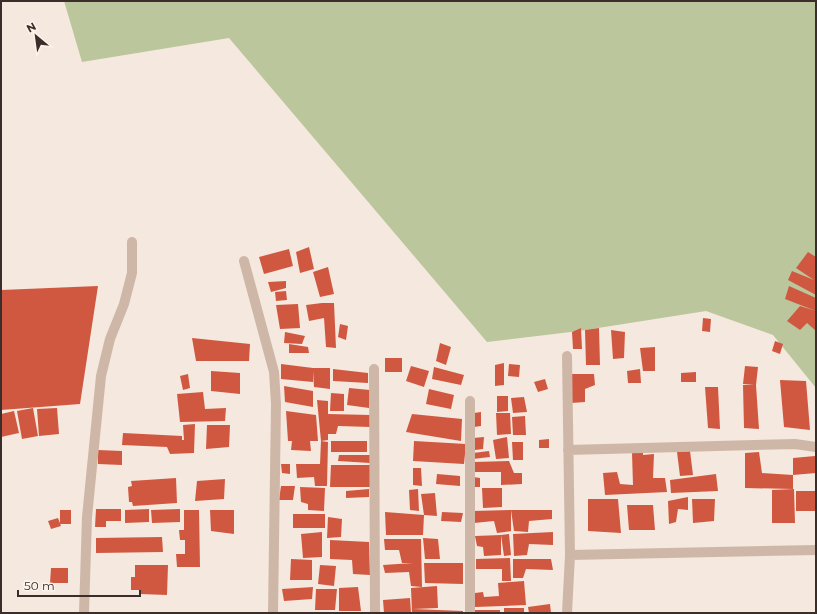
<svg xmlns="http://www.w3.org/2000/svg" width="817" height="614" font-family="Montserrat,sans-serif">
	<rect width="100%" height="100%" fill="#f5e8de"/>
	<path fill="#bbc69c" d="M64 1H816V388L773 335 706 311 579 331 487 342 229 38 82 62Z"/>
	<path fill="#d15840" d="M309 247 314 269 300 273 296 252Z
		M289 249 293 266 264 274 259 257Z
		M808 252 816 257V295L788 280 792 271 814 280 796 268Z
		M328 267 334 294 320 297 313 272Z
		M286 281V288L271 292 268 282Z
		M98 286 80 404 1 410V290Z
		M789 286 816 298V311L785 299Z
		M286 291 287 300 276 301 275 292Z
		M322 303H334L336 348 326 347 324 318 309 321 306 305Z
		M298 304 300 328 280 329 276 305Z
		M800 306 816 311V331L807 323 800 330 787 321Z
		M703 318 711 319 710 332 702 331Z
		M340 324 348 326 346 340 338 337Z
		M581 328 582 349H573L572 332Z
		M599 328 600 365H586L585 330Z
		M611 330 625 332 624 358 613 359Z
		M285 332 305 336 302 344 284 343Z
		M192 338 250 344 249 361H196Z
		M775 341 783 344 780 354 772 351Z
		M440 343 451 347 446 365 436 361Z
		M289 344 308 347 309 353H289Z
		M655 347V371H643L640 348Z
		M385 358H402V372H385Z
		M504 363V385L495 386V365Z
		M281 364 313 368H330V389L314 387 313 371V382L281 379Z
		M509 364 520 365 519 377 508 376Z
		M411 366 429 371 424 387 406 381Z
		M745 366 758 367 756 385 759 429 744 428 743 385H754L743 384Z
		M434 367 464 375 461 385 432 379Z
		M333 369 368 373V383L333 381Z
		M640 369 641 383H628L627 371Z
		M211 371 240 373V394L211 391Z
		M696 372V382H681V373Z
		M188 374 190 388 183 390 180 376Z
		M570 374H594L595 385 585 389V402L571 403Z
		M545 379 548 389 538 392 534 382Z
		M780 380 806 381 810 430 784 427Z
		M284 386 313 391V407L285 402Z
		M705 387H718L720 429 708 428Z
		M349 388 370 390 369 408 347 405Z
		M429 389 454 395 451 409 426 404Z
		M203 392 205 409 226 408 225 421 180 422 177 394Z
		M331 393 344 394V411H330Z
		M497 396H508V411L497 412Z
		M524 397 527 412 513 413 511 398Z
		M317 400 328 401V414L371 415V427L338 426 336 434H328V440L321 441Z
		M33 408 38 436 22 439 17 411Z
		M57 408 59 434 39 436 37 409Z
		M14 411 19 433 1 437V414Z
		M286 411 316 415 318 441H310L311 451 291 450 292 441H288Z
		M481 412V426L474 427V413Z
		M496 413H510L511 434 497 435Z
		M412 414 462 419 461 441 406 432Z
		M525 416 526 435H513L512 417Z
		M195 424 194 453 170 454 167 447 122 445 123 433 182 436V440H184L183 425Z
		M207 425H230L229 447 206 449Z
		M484 437 483 449 475 450 473 438Z
		M507 437 509 458 496 459 493 440Z
		M549 439V448H539V440Z
		M321 441 328 442 327 486H315L314 477 297 478 296 464H320Z
		M331 441H367V452H331Z
		M414 441 466 444 464 464 413 461Z
		M512 442H523V460H513Z
		M98 450 122 451V465L98 464Z
		M489 451 490 457 473 459V453Z
		M690 451 693 475 680 476 677 452Z
		M759 452 762 473 793 475V458L815 456 816 473 793 475V489L745 488V453Z
		M632 453H643V455L654 454 653 478H665L667 492 605 495 603 473 617 472 620 484 633 485Z
		M339 455H370V463L338 461Z
		M509 461 514 473H522V484L501 485V472H474V462Z
		M281 464H290V474L282 473Z
		M331 465H370V487H330Z
		M413 468H421L422 486 413 485Z
		M437 474 460 476V486L436 484Z
		M716 474 718 491 671 493 670 480Z
		M473 477 480 478V487H473Z
		M176 478 177 503 133 506 132 502H129L128 487 132 486 131 481Z
		M225 479 224 499 195 501 197 481Z
		M281 486H295L293 500H279Z
		M300 487 325 488 324 511 308 510V504L301 502Z
		M482 488H502V507L483 508Z
		M369 489V497L346 498V491Z
		M418 489 419 511 410 510 409 490Z
		M794 489 795 523H772V490Z
		M796 491H816V511H796Z
		M435 493 437 516 424 515 423 535H386L385 512 424 515 421 494Z
		M688 497V510L678 509 676 522 669 524 668 501Z
		M588 499H618L621 533 588 531Z
		M692 499H715L714 521 693 523Z
		M627 505H653L655 530H629Z
		M96 509H121V521H106V527H95Z
		M149 509V522L125 523V510Z
		M180 509V522L152 523 151 510Z
		M60 510H71V524H60Z
		M184 510H199L200 567H177L176 554H185V540H180L179 530H184Z
		M210 510H234V534L211 531Z
		M511 510H552V519L529 521 528 532 514 531Z
		M511 510V531L497 533 494 521 474 523 473 511Z
		M442 512 463 513 461 522 441 521Z
		M293 514H325V528H293Z
		M328 517 342 519 341 537 327 538Z
		M58 518 61 526 51 529 48 521Z
		M322 532V557L303 558 301 534Z
		M553 532V545L529 544 527 555 514 556 513 534Z
		M509 534 511 555 504 556 501 535Z
		M501 535V555L484 556 483 547 477 546 475 536Z
		M162 537 163 552 96 553V538Z
		M423 538 438 539 440 559H425Z
		M384 539H421L422 587 411 586 409 572 385 573 383 565 413 563H402L399 550H385Z
		M330 540 369 542 370 575 353 574 352 560 330 559Z
		M510 558 511 581H502V569H476V559Z
		M291 559 312 560V580H290Z
		M513 559H551L553 570 526 569 523 578H513Z
		M424 563H463V584L425 583Z
		M135 565H168L167 595 140 594V590H131V577H135Z
		M320 565 336 566 334 586 318 584Z
		M51 568H68V583H50Z
		M524 581 526 605 475 607V593L483 592 484 597 499 596 498 583Z
		M437 586 438 608 413 609 463 611V613H412L411 588Z
		M313 587 312 599 284 601 282 589Z
		M358 587 361 611H339V588Z
		M316 589H337L335 610H315Z
		M410 598 411 613H384L383 600Z
		M550 604 551 613H529L528 607Z
		M504 608H524V613H504Z
		M474 610H500V613H475Z"/>
	<g fill="none" stroke-linecap="round" stroke-linejoin="round">
		<path stroke="#cfb7a8" stroke-width="10" d="M244 261 274 372 276 404 273 613
			M567 356 570 555 567 613
			M374 369 375 613
			M470 401V613
			M568 450 795 444 816 447
			M570 555 816 550
			M84 613 87 517 101 376 110 339 124 304 132 273V242"/>
	</g>
	<rect width="817" height="614" fill="none" stroke="#3b2d29" stroke-width="4"/>
	<g transform="translate(36 36) rotate(331)" stroke="#fcf3eb" stroke-width="3" paint-order="stroke">
	<path d="M0-3L7 15L0 10L-7 15Z" fill="#3b2d29"/>
	<text y="-6" font-size="11" font-weight="bold" text-anchor="middle" fill="#3b2d29">N</text>
	</g>
	<path d="M18 590v6h122v-6" fill="none" stroke="#3b2d29" stroke-width="2"/>
	<text x="24" y="590" font-size="12" fill="#3b2d29" stroke="#fcf3eb" stroke-width="3" paint-order="stroke">50 m</text>
</svg>
